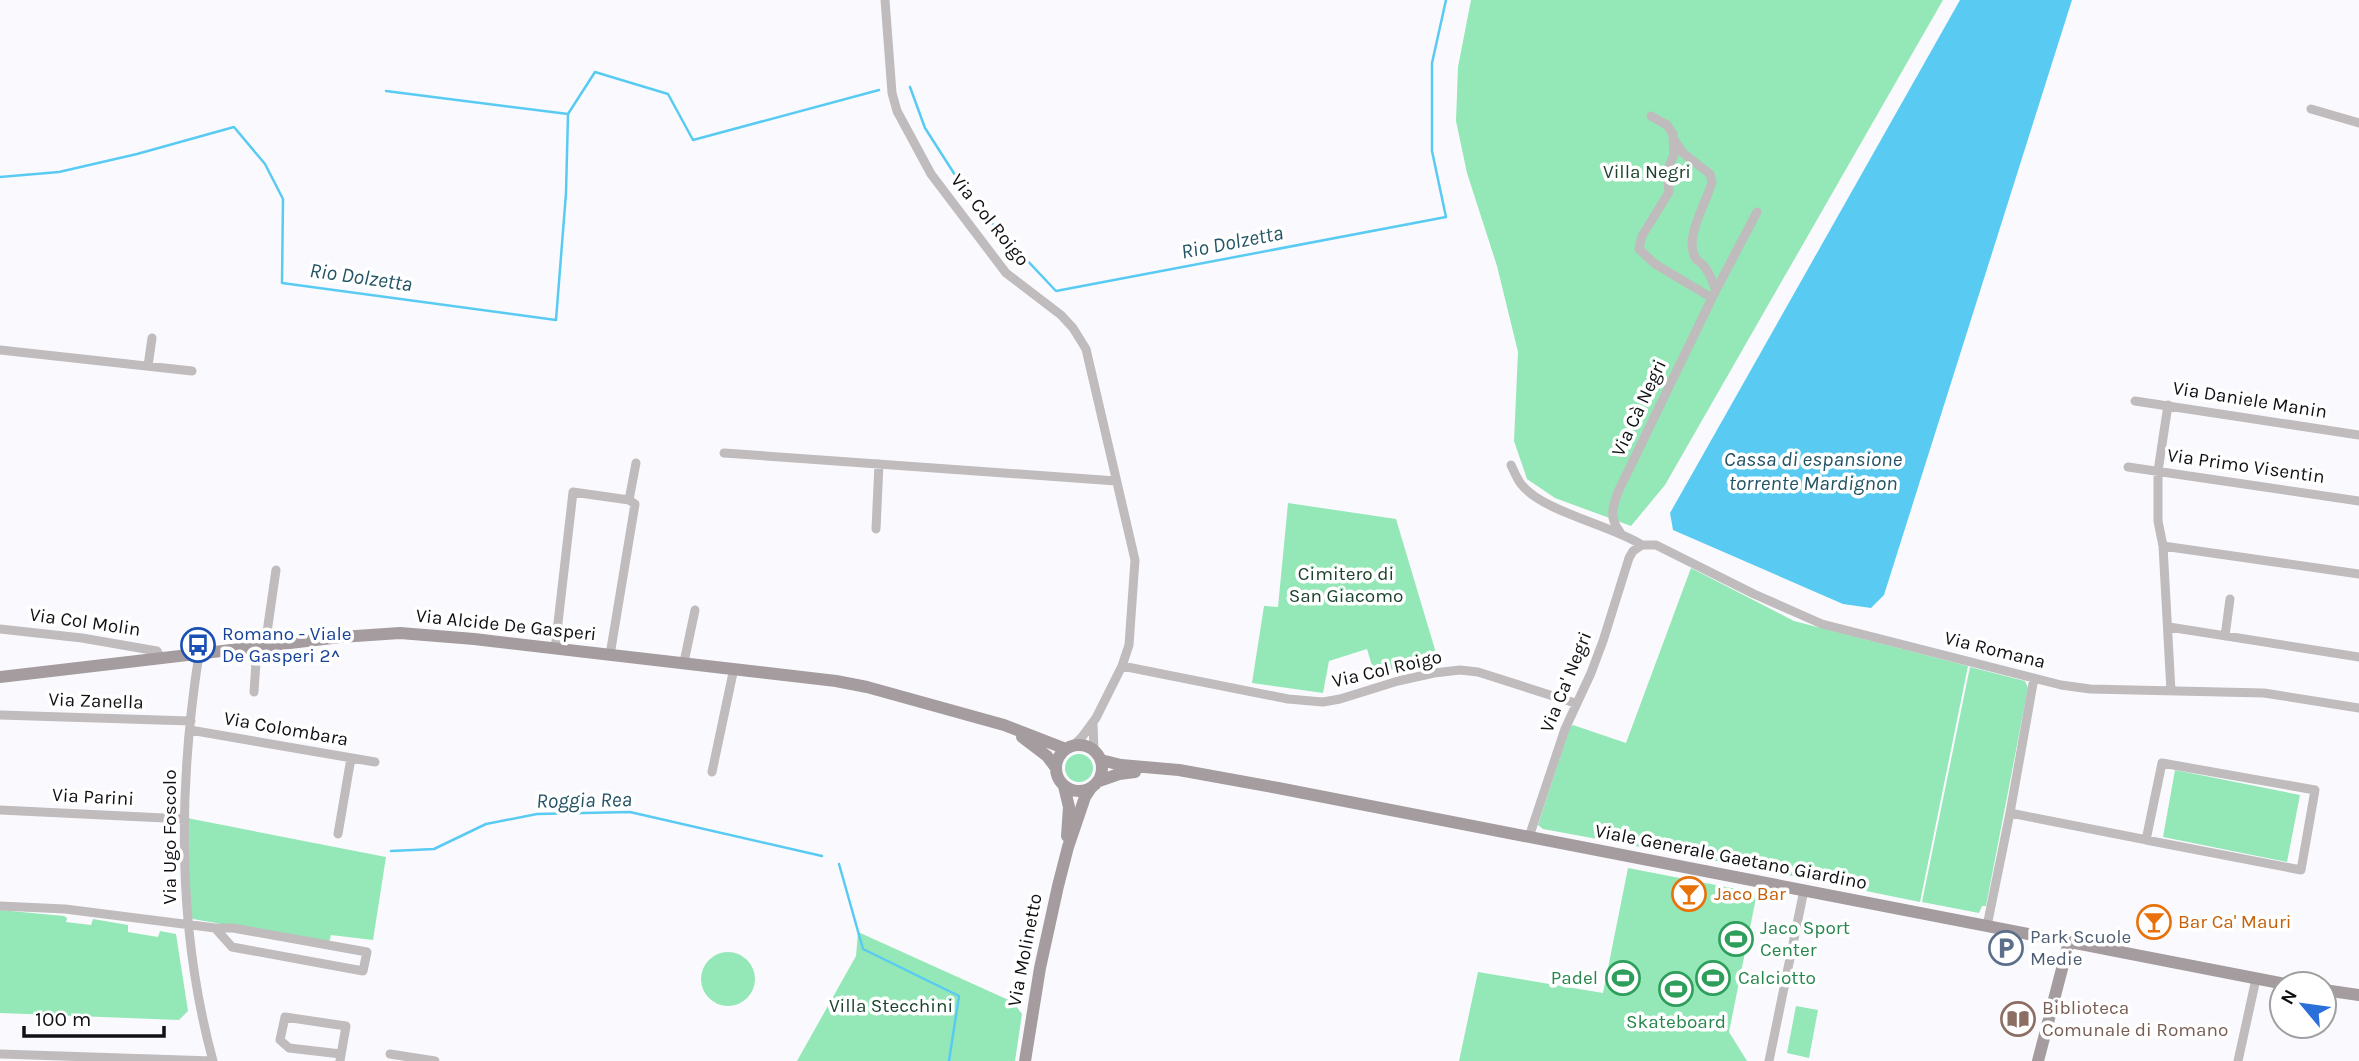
<svg xmlns="http://www.w3.org/2000/svg" width="2359" height="1061" font-family="Karla,sans-serif">
	<rect width="100%" height="100%" fill="#fafafe"/>
	<path fill="#94e7b6" d="M1471 0H1943L1665 485 1631 526 1555 498 1527 479 1514 441 1518 352 1497 266 1467 173 1456 121 1458 67Z
		M1288 503 1396 519 1436 653 1375 676 1367 649 1329 661 1323 693 1252 683 1264 606 1278 607Z
		M1691 568 1794 621 1968 666 1920 902 1749 867 1543 829 1538 825 1570 727 1573 725 1626 743Z
		M1970 667 2025 681 2028 688 1986 906H1982L1979 913 1922 902Z
		M1065 768a14 14 0 1 1 28 0a14 14 0 1 1-28 0Z
		M2175 770 2300 795 2287 862 2163 837Z
		M187 818 386 857 373 940 331 935 329 943 193 919 190 916Z
		M1628 868 1757 893 1729 1032 1747 1061H1459L1478 972 1603 993Z
		M0 910 64 916 67 918 66 922 91 925 93 919 128 925V932L158 937 160 931 176 934 188 1011 179 1020 0 1013Z
		M858 932 1013 1002 1022 1014 1015 1061H797L856 956Z
		M701 979a27 27 0 1 1 54 0a27 27 0 1 1-54 0Z
		M1796 1006 1818 1010 1809 1058 1787 1053Z"/>
	<path fill="#59cbf2" d="M1960 0H2072L1884 595 1871 608 1843 604 1673 530 1670 513Z"/>
	<g fill="none" stroke-linecap="round" stroke-linejoin="round">
		<path stroke="#59cbf2" stroke-width="2.5" d="M910 87 925 128 973 203 1056 291 1446 217 1432 151V63L1446 0
			M386 91 568 114 595 72 668 94 693 140 879 90
			M0 177 59 172 137 154 234 127 265 164 283 199 282 283 556 320 566 193 568 114
			M391 851 434 849 486 824 537 814 630 812 822 856
			M839 864 863 949 959 996 949 1061"/>
		<path stroke="#c0bbbc" stroke-width="9" d="M885 0 892 93 897 111 931 174 1006 273 1061 315 1073 328 1086 349 1135 560 1129 645 1122 666 1096 718 1082 737 1073 746
			M2311 109 2359 123
			M1675 141 1683 153 1710 174 1712 182C1707 202 1684 237 1695 257 1699 264 1698 259 1703 265 1710 272 1712 282 1716 290L1712 298
			M1716 290 1757 212
			M0 350 192 371
			M148 366 152 338
			M2135 401 2359 435
			M2168 405 2158 471V521L2163 546 2171 691
			M724 453 1116 481
			M1511 465C1514 471 1517 479 1521 484 1543 512 1609 524 1642 545
			M2128 467 2359 501
			M629 500 636 463
			M876 529 879 464
			M1620 532C1609 518 1612 509 1618 492L1712 298 1655 264 1639 249 1642 236 1669 192 1667 171 1674 155 1673 134 1667 125 1651 116
			M2163 546 2359 574
			M2169 627 2359 657
			M0 629 82 638 157 651 161 658
			M2225 636 2230 599
			M265 646 276 570
			M555 649 573 492 629 500 635 504 610 655
			M199 654C178 789 177 929 213 1061
			M684 662 695 610
			M1122 666 1288 699 1323 702 1340 699 1398 681 1434 673 1460 670 1478 672 1575 703
			M254 692 257 647
			M0 715 191 721
			M1093 724 1094 750
			M190 730 375 762
			M712 772 734 668
			M0 810 185 819
			M2010 813 2142 839 2146 840 2301 870 2315 790 2162 763 2146 840
			M338 834 351 758
			M1529 837 1565 729 1591 673 1603 641 1629 558 1633 551 1642 545H1656L1754 594 1822 624 2061 685 2090 689 2264 693 2359 708
			M0 906 65 909 215 928H233L367 952 363 971 232 947 215 928
			M1987 926 2010 813 2034 678
			M0 1054 213 1061
			M390 1054 435 1061
			M340 1061 346 1026 285 1017 280 1040 289 1048 341 1054
			M1769 1061 1804 890
			M2238 1061 2256 979"/>
		<path stroke="#a49c9e" stroke-width="12" d="M0 677 341 637 400 633 474 639 836 681 867 687 1004 725 1066 749
			M1022 737 1047 756 1056 768
			M1056 768a23 23 0 1 1 46 0a23 23 0 1 1-46 0Z
			M1101 760 1121 765 1179 770 1278 788 2285 984
			M1099 781 1119 774 1135 772
			M1064 786 1069 807 1067 836
			M2324 990 2359 995
			M1025 1061 1040 968 1058 886 1068 847 1085 797 1091 788
			M2038 1061 2069 942"/>
	</g>
	<defs>
		<g id="bus-ring" transform="scale(1.75)"><circle r="9.5" fill="#fff" stroke="#1a4fb4" stroke-width="1.5"/><path d="M-5-6H5V4H4V6H2V4H-2V6H-4V4H-5ZM-3.5-4V0h7V-4ZM-3.5 1.2v1.5H-2V1.2ZM2 1.2v1.5H3.5V1.2Z" fill="#1a4fb4"/></g>
		<g id="bar-ring" transform="scale(1.75)"><circle r="9.5" fill="#fff" stroke="#e8710a" stroke-width="1.5"/><path d="M-6-5H6L.8 .8V4.5H3.5V6h-7V4.5H-.8V.8Z" fill="#e8710a"/></g>
		<g id="stadium-ring" transform="scale(1.75)"><circle r="9.5" fill="#fff" stroke="#2e9e5b" stroke-width="1.5"/><path d="M0-5a6.5 5 0 1 0 0 10a6.5 5 0 1 0 0-10ZM-3.5-1.8h7v3.6h-7Z" fill="#2e9e5b"/></g>
		<g id="parking-ring" transform="scale(1.75)"><circle r="9.5" fill="#fff" stroke="#5c6f8a" stroke-width="1.5"/><path d="M-3.5-5.5H1a3.5 3.5 0 0 1 0 7H-1V5.5H-3.5ZM-1-3.4V-.6H.8a1.4 1.4 0 0 0 0-2.8Z" fill="#5c6f8a"/></g>
		<g id="library-ring" transform="scale(1.75)"><circle r="9.5" fill="#fff" stroke="#8d6e63" stroke-width="1.5"/><path d="M-6-4Q-3-5.5-.7-3.5V5Q-3 3-6 4ZM6-4Q3-5.5 .7-3.5V5Q3 3 6 4Z" fill="#8d6e63"/></g>
	</defs>
	<g fill-rule="evenodd">
		<use href="#bus-ring" x="198" y="645"/>
		<use href="#bar-ring" x="1689" y="894"/>
		<use href="#bar-ring" x="2154" y="922"/>
		<use href="#stadium-ring" x="1736" y="939"/>
		<use href="#parking-ring" x="2006" y="948"/>
		<use href="#stadium-ring" x="1623" y="978"/>
		<use href="#stadium-ring" x="1713" y="978"/>
		<use href="#stadium-ring" x="1676" y="989"/>
		<use href="#library-ring" x="2018" y="1019"/>
	</g>
	<g text-anchor="middle" dominant-baseline="central" stroke-width="7" stroke-linejoin="round" paint-order="stroke">
		<g font-size="19" fill="#1c432e" stroke="#fff">
			<text x="1647" y="172">Villa Negri</text>
			<text x="1346" y="574">Cimitero di<tspan x="1346" dy="22">San Giacomo</tspan></text>
			<text x="891" y="1006">Villa Stecchini</text>
		</g>
		<g font-size="19" fill="#101114" stroke="#fff">
			<text transform="translate(990 220) rotate(51)">Via Col Roigo</text>
			<text transform="translate(2250 400) rotate(9)">Via Daniele Manin</text>
			<text transform="translate(1639 408) rotate(-65)">Via Cà Negri</text>
			<text transform="translate(2246 466) rotate(8)">Via Primo Visentin</text>
			<text transform="translate(85 622) rotate(8)">Via Col Molin</text>
			<text transform="translate(506 625) rotate(6)">Via Alcide De Gasperi</text>
			<text transform="translate(1995 650) rotate(14)">Via Romana</text>
			<text transform="translate(1387 669) rotate(-13)">Via Col Roigo</text>
			<text transform="translate(1566 682) rotate(-68)">Via Ca' Negri</text>
			<text transform="translate(96 701) rotate(2)">Via Zanella</text>
			<text transform="translate(286 729) rotate(10)">Via Colombara</text>
			<text transform="translate(93 797) rotate(3)">Via Parini</text>
			<text transform="translate(170 837) rotate(-90)">Via Ugo Foscolo</text>
			<text transform="translate(1731 857) rotate(11)">Viale Generale Gaetano Giardino</text>
			<text transform="translate(1025 950) rotate(-79)">Via Molinetto</text>
		</g>
		<g font-size="19" fill="#164399" stroke="#fff" text-anchor="start">
			<text x="222" y="634">Romano - Viale<tspan x="222" dy="22">De Gasperi 2^</tspan></text>
		</g>
		<g font-size="19" fill="#c56008" stroke="#fff" text-anchor="start">
			<text x="1714" y="894">Jaco Bar</text>
			<text x="2178" y="922">Bar Ca' Mauri</text>
		</g>
		<g font-size="19" fill="#27864d" stroke="#fff" text-anchor="start">
			<text x="1760" y="928">Jaco Sport<tspan x="1760" dy="22">Center</tspan></text>
			<text x="1598" y="978" text-anchor="end">Padel</text>
			<text x="1738" y="978">Calciotto</text>
			<text x="1676" y="1022" text-anchor="middle">Skateboard</text>
		</g>
		<g font-size="19" fill="#4e5e75" stroke="#fff" text-anchor="start">
			<text x="2030" y="937">Park Scuole<tspan x="2030" dy="22">Medie</tspan></text>
		</g>
		<g font-size="19" fill="#785e54" stroke="#fff" text-anchor="start">
			<text x="2042" y="1008">Biblioteca<tspan x="2042" dy="22">Comunale di Romano</tspan></text>
		</g>
		<g font-size="21" font-style="italic" fill="#245465" stroke="#fff">
			<text transform="translate(1232 242) rotate(-11)">Rio Dolzetta</text>
			<text transform="translate(361 277) rotate(8)">Rio Dolzetta</text>
			<text x="1813" y="459">Cassa di espansione<tspan x="1813" dy="24">torrente Mardignon</tspan></text>
			<text transform="translate(584 800) rotate(-1)">Roggia Rea</text>
		</g>
	</g>
	<g transform="translate(2303 1005) rotate(299)"><circle r="33" fill="#ffffff" stroke="#9fa0a1" stroke-width="2"/>
	<path d="M0-5L12 26L0 18L-12 26Z" fill="#2b6fdb"/>
	<text y="-10" font-size="19" font-weight="bold" text-anchor="middle" fill="#101114">N</text>
	</g>
	<path d="M24 1026v10h140v-10" fill="none" stroke="#101114" stroke-width="3.5"/>
	<text x="35" y="1026" font-size="21" fill="#101114" stroke="#ffffff" stroke-width="5" paint-order="stroke">100 m</text>
</svg>
